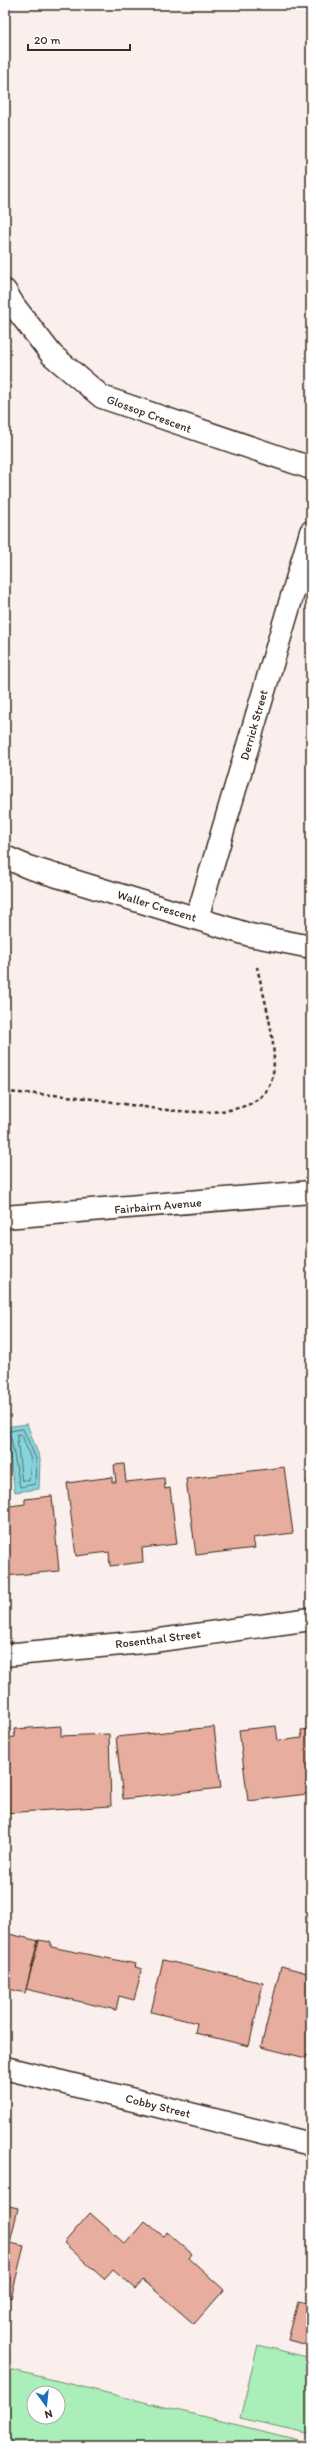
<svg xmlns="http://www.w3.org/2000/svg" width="316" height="2451" font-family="Itim,sans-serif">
	<rect width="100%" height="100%" fill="#faefec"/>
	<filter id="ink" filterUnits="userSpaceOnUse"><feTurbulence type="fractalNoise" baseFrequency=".025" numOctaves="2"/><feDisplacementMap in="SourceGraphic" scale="8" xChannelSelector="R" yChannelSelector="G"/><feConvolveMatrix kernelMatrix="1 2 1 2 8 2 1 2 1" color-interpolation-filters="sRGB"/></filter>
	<g filter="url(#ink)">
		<path fill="#aaefba" stroke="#728c6c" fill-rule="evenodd" d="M258 2345 311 2358V2434L240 2418Z
			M5 2368 311 2443V2446H5ZM34 2393H58V2417H34Z"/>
		<path fill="#84d5dd" stroke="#679191" d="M27 1424 40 1459 39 1489 15 1492 5 1427Z"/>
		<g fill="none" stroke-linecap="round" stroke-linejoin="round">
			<path stroke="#586e6a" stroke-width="1" d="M23 1429 36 1459 35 1484 20 1487 11 1438 7 1432Z
				M17 1434 22 1435 31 1460 29 1481 22 1480Z"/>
		</g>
		<path fill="#e7aea0" stroke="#3b2a1e" d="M124 1464 126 1482 164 1478 165 1489 170 1488 177 1544 142 1548 143 1562 110 1566 109 1552 76 1556 67 1483 112 1477V1482H116L114 1465Z
			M284 1467 293 1533 253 1538 255 1548 196 1555 186 1479Z
			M307 1481H311V1506Z
			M52 1496 59 1571 5 1576V1501H9L10 1506 25 1504V1499Z
			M61 1726V1736L109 1734 111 1806 5 1813V1738L15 1737 14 1729Z
			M276 1726 278 1741 302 1738 301 1730 311 1729V1813L309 1814 307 1794 248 1801 239 1730Z
			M214 1727 221 1788 123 1799 116 1737Z
			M5 1933 39 1941 25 1993 5 1988Z
			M38 1940 51 1942V1947L136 1964 135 1967 142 1969 134 2000 119 1996 116 2010 26 1989Z
			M163 1960 263 1983 249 2046 195 2033 197 2023 151 2012Z
			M281 1966 311 1974V2055L307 2054 306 2058 261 2047Z
			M5 2205 18 2208 10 2243 24 2246 11 2298 5 2296Z
			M90 2213 125 2244 145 2221 163 2236 167 2232 192 2254 189 2258 224 2290 194 2324 143 2280 136 2289 113 2269 104 2279 64 2243Z
			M298 2302 311 2305V2346L288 2340Z"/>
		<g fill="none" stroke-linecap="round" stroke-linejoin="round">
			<g stroke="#3b2a1e" stroke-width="25">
				<path id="minor" d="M5 291 14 306 52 355 102 397 311 468
					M5 857 28 867 250 935 311 947
					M197 918 311 532
					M5 1655 153 1641 311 1619
					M5 2068 311 2144"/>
			</g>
			<g stroke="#3b2a1e" stroke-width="25">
				<path id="secondary" d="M5 1217 311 1192"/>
			</g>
			<path stroke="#3b2a1e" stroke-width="2.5" stroke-dasharray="4 3" stroke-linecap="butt" d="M5 1092C34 1094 64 1095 93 1099 133 1104 246 1132 269 1086 283 1059 263 995 257 967"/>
			<use href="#minor" stroke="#fff" stroke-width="22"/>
			<use href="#secondary" stroke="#fff" stroke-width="22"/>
		</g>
	</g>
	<g text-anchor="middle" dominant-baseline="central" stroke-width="3" stroke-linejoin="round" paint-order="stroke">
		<g font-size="12" fill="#3b2a1e" stroke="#fff">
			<text transform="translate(149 414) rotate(20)">Glossop Crescent</text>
			<text transform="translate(254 725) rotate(-74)">Derrick Street</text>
			<text transform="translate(157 906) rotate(17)">Waller Crescent</text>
			<text transform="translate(158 1206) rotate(-5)">Fairbairn Avenue</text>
			<text transform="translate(158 1639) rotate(-7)">Rosenthal Street</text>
			<text transform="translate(158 2106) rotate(14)">Cobby Street</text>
		</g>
	</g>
	<rect width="316" height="2451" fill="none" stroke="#fff" stroke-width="20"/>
	<rect x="10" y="10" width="296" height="2431" fill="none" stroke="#3b2a1e" stroke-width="1.5" filter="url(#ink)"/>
	<g transform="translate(46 2405) rotate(165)"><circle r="19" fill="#ffffff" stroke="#b1aaa5"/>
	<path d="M0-3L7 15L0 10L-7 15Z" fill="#1f6fb2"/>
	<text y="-6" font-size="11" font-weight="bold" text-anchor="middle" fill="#3b2a1e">N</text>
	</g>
	<path d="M28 44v6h102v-6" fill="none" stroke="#3b2a1e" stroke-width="2"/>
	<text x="34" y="44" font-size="12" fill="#3b2a1e" stroke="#ffffff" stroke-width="3" paint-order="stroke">20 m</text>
</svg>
